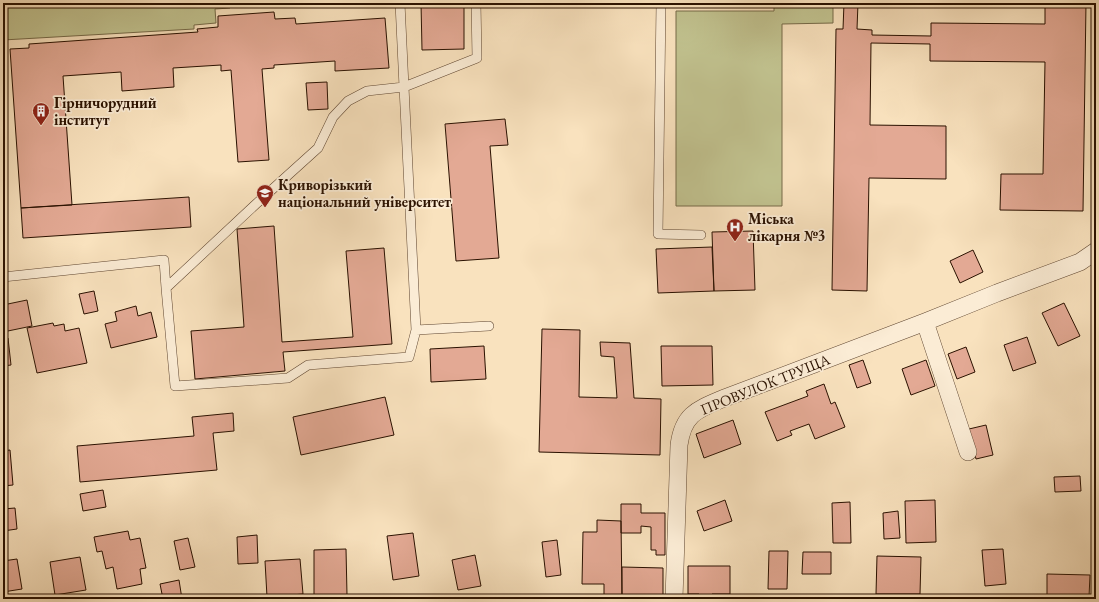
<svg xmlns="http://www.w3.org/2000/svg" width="1099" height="602" font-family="'EB Garamond',serif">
	<rect width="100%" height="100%" fill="#f9e2be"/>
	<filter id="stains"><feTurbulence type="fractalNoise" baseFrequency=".005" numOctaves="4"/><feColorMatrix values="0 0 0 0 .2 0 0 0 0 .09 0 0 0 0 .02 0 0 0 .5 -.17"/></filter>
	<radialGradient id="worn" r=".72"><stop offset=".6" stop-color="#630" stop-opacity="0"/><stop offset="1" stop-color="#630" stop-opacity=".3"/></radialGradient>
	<path fill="#c1c28f" stroke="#766a48" d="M3 3H230V8L215 9 216 23 194 25V29L3 40Z
		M774 3H833V23L782 24V206H676V11H774Z"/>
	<path fill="#e3a994" stroke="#2a1100" d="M421 3H464V49L422 50Z
		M844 3H858L857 29 872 30V35L931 36V23L1045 24V3H1086L1083 211 1000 210 1001 174H1043L1045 62 930 61V44L871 43 870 125 946 126V179L869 178 867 291 832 290 836 29H843Z
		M274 12 275 19 295 18 296 24 385 18 389 68 335 71V61L274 65V68L262 69 269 160 238 162 231 70 221 71V65L173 68 174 87 122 91 121 72 63 76 72 205 21 208 10 49 29 48V44L198 32 197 29 218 27V16Z
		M327 82 328 109 308 110 306 83Z
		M505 119 508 145 490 146 499 258 456 261 445 124Z
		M189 197 191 227 23 238 21 208Z
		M274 226 282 342 353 337 346 251 384 248 392 344 283 352 285 371 195 379 191 331 244 327 237 229Z
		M753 231 755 290 714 291 712 232Z
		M712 247 714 291 658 293 656 249Z
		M973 250 983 272 960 283 950 261Z
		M94 291 98 311 84 314 79 294Z
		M27 300 32 326 3 332V305Z
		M1064 303 1080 336 1058 346 1042 313Z
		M136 306 138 316 151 312 157 337 111 348 105 324 117 321 115 312Z
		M53 323 54 326 64 324 65 331 79 328 87 363 37 373 27 328Z
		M542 329 580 330 579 397 617 398 614 357 601 356 600 342 630 343 634 398 661 399 660 455 539 452Z
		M1027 337 1036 363 1013 371 1004 345Z
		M3 338H8L11 365 3 366Z
		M484 346 486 379 431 382 430 349Z
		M661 346H712L713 385 662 386Z
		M966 347 975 372 957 379 948 354Z
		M863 360 871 383 857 388 849 365Z
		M926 360 935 386 911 395 902 369Z
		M824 384 831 404 835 402 845 427 815 439 809 424 790 431 792 435 777 441 765 412 808 396 806 391Z
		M385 397 394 435 301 455 293 417Z
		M233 413 234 431 213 433 217 470 80 482 77 446 194 436 192 417Z
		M733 420 741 444 704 458 696 434Z
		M986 425 993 455 976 459 969 429Z
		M10 450 13 485 3 486V451Z
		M1080 476 1081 491 1055 492 1054 477Z
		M103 490 106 507 83 511 80 494Z
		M725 500 732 521 704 531 697 511Z
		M935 500 936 542 906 543 905 501Z
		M1092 501 1096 502V528H1092Z
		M850 502 851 543H833L832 503Z
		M621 504H641V513H665V555H656V550H651V527L641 526V533H621Z
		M15 508 17 529 3 531V509Z
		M898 511 900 538 884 539 883 513Z
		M597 520 621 521 622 599H604V584H582L583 532H597Z
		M128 531 130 540 140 538 146 568 140 569 142 584 117 589 113 567 106 569 102 551 97 552 94 537Z
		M413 533 419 576 393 580 387 536Z
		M257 535 258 563 238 564 237 537Z
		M188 538 195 567 180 570 174 541Z
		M557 540 561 575 546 577 542 542Z
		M346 549 347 595 314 596V550Z
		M1003 549 1006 584 985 586 982 550Z
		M769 551H788L787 589H768Z
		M803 552H831V574H802Z
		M475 555 481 586 458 590 452 560Z
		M877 556 921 557 920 594H876Z
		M80 557 86 590 55 595 50 562Z
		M17 559 22 589 3 592V561Z
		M300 559 303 594 267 597 265 561Z
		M688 566H730V594H712V599H699V594H688Z
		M622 567 663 568V599H622Z
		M1047 574 1090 575 1089 597H1047Z
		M179 580 182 599H163L160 584Z"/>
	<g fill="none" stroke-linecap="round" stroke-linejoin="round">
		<g stroke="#5e4530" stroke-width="10">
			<path id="lane" d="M661 3 658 234 701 235
				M3 277 164 260 166 288 256 204 318 148 333 117 348 101 367 91 404 87 400 3
				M166 288 175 386 288 378 308 365 409 357 416 330 404 87 477 58 476 3
				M416 330 489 326"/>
		</g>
		<g stroke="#5e4530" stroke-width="18">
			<path id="street" d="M925 322 968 452
				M674 599 679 445C683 415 696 410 722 399L925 322 997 293 1080 262 1096 251"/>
		</g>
		<use href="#lane" stroke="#fbecd5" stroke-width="9"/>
		<use href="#street" stroke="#fbecd5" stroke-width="17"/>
	</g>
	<defs>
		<g id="building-pin" transform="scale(0.9)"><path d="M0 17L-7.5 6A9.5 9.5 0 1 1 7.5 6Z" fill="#8f2418" stroke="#fbecd5"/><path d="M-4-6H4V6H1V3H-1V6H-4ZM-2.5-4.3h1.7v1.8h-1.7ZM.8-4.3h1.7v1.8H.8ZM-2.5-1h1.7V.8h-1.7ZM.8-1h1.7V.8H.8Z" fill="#fff"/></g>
		<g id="university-pin" transform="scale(0.9)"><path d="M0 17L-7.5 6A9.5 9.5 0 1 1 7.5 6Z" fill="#8f2418" stroke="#fbecd5"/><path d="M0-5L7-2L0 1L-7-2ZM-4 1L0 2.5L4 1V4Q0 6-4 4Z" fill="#fff"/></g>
		<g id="hospital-pin" transform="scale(0.9)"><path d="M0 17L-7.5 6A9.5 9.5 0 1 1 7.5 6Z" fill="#8f2418" stroke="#fbecd5"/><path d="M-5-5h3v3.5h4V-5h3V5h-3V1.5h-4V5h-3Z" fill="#fff"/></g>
	</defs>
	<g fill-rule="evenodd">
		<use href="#building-pin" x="41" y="111"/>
		<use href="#university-pin" x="265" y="193"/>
		<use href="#hospital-pin" x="735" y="227"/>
	</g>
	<g text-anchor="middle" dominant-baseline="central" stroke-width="3.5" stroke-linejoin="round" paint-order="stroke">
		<g font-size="15" font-weight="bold" fill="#2a1100" stroke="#fbecd5" text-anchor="start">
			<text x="54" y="102">Гірничорудний<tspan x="54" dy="17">інститут</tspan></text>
			<text x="278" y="184">Криворізький<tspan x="278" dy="17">національний університет</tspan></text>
			<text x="748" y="218">Міська<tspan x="748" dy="17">лікарня №3</tspan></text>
		</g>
		<g font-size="15" fill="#2a1100" stroke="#fbecd5">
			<text transform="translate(765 384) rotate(-22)">ПРОВУЛОК ТРУЩА</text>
		</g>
	</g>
	<rect width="1099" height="602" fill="none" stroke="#f9e2be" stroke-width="16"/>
	<rect x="4" y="4" width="1091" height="594" fill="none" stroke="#2a1100" stroke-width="2"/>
	<rect x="8" y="8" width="1083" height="586" fill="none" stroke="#2a1100"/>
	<rect width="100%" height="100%" filter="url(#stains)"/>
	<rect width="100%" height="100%" fill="url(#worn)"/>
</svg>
